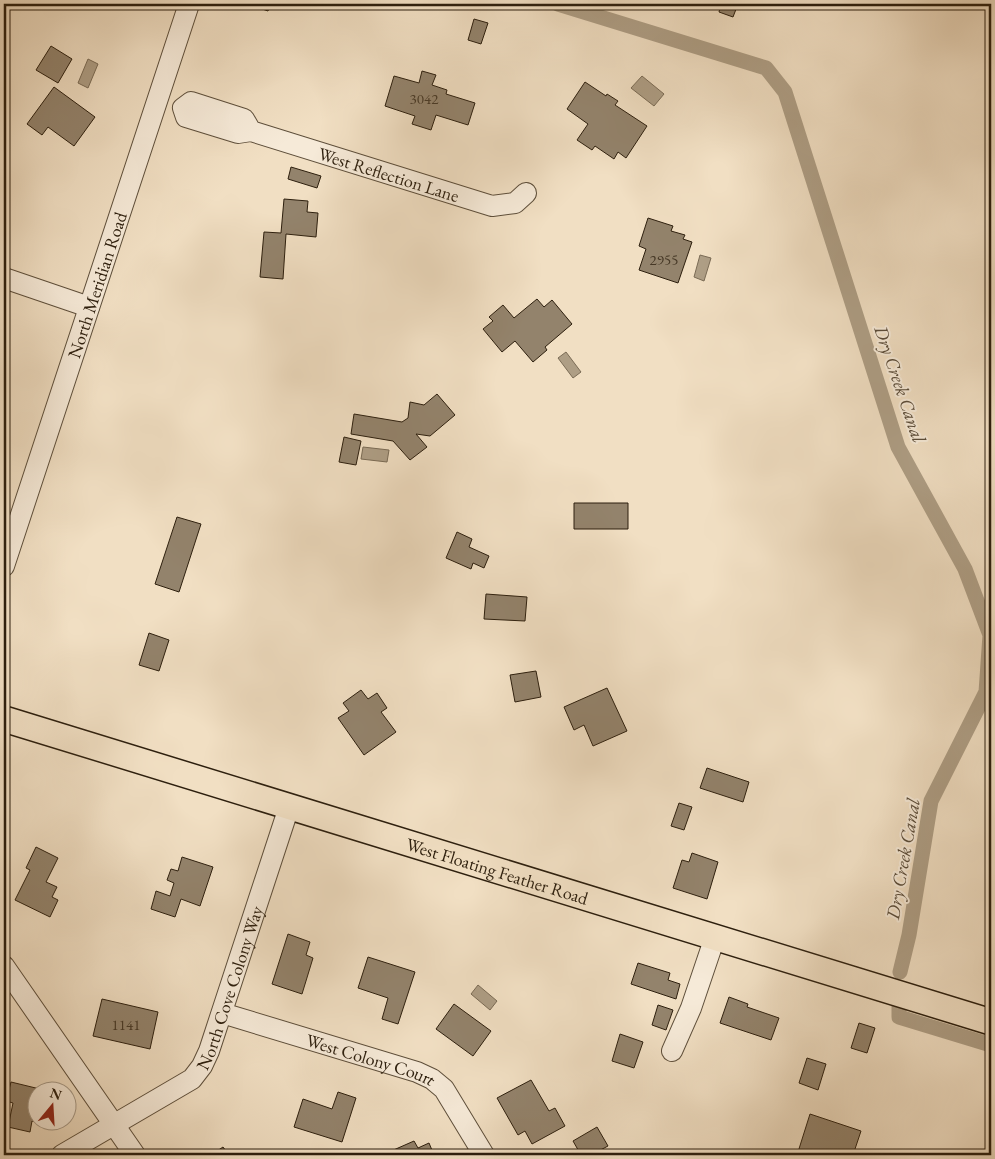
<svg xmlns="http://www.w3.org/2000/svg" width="995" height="1159" font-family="'EB Garamond',serif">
	<rect width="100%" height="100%" fill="#f1dfc3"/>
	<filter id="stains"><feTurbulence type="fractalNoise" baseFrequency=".004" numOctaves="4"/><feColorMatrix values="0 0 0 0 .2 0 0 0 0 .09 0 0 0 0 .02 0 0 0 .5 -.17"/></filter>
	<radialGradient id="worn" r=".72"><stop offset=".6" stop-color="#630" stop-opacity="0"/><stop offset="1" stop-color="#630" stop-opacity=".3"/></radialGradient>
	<path fill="#ae9e85" stroke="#7a6b55" d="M88 59 98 64 88 88 78 83Z
		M642 76 664 94 654 106 631 88Z
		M700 255 711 258 704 281 694 277Z
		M566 352 581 372 573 378 558 358Z
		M363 447 389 450 387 462 361 459Z
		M478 985 497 1001 490 1010 471 994Z"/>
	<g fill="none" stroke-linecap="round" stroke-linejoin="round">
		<path stroke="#ae9e85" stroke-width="15" d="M558 4 766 68 785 92 898 447 965 569 990 635 986 692 931 801 909 935 900 972
			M899 1006V1017L991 1045"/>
	</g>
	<path fill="#93836c" stroke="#2d1f0e" d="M248 4H271L268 11Z
		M721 4H738L733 17 719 12Z
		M474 19 488 23 481 44 468 40Z
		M51 46 72 59 58 83 36 70Z
		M422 71 436 75 432 85 447 90 446 94 475 103 468 125 436 115 431 130 412 124 415 116 385 106 394 76 419 83Z
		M585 82 606 96 607 94 618 101 615 105 647 126 626 158 618 152 614 159 595 146 592 150 577 140 588 124 567 109Z
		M54 87 95 117 74 146 48 127 42 135 27 124Z
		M291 167 321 176 317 188 288 179Z
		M284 199 308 201 307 212 318 213 316 237 286 234 283 279 260 277 264 232 281 233Z
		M648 218 673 226 671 231 685 235 683 239 692 242 678 283 639 270 646 249 639 246Z
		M537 299 544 307 552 300 572 324 545 347 547 350 533 362 515 341 502 352 483 329 493 321 489 317 503 305 514 318Z
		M437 394 455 415 430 436 416 434 427 447 410 460 393 441 351 434 354 414 402 422 408 418 410 402 424 405Z
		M344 437 361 441 356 465 339 462Z
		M574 503H628V529H574Z
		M177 517 201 524 179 592 155 584Z
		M457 532 472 539 469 547 489 556 484 568 473 563 471 569 446 558Z
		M486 594 527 597 525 621 484 619Z
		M149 633 169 640 159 671 139 665Z
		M536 671 541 697 515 702 510 675Z
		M607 688 627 731 593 746 584 725 574 730 564 707Z
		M361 690 368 699 377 693 387 708 381 712 396 732 364 755 338 718 349 711 343 703Z
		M707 768 749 782 743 802 700 788Z
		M679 803 692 807 684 830 671 826Z
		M36 847 58 858 46 882 57 887 52 897 58 900 50 917 15 900 30 870 26 868Z
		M692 853 718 862 707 899 673 888 682 860 689 862Z
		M182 857 213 867 200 906 181 899 175 917 151 909 156 891 170 896 174 883 167 880 171 869 178 871Z
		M288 934 310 942 306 955 313 958 302 994 272 984Z
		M368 957 415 972 398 1024 382 1019 388 998 358 988Z
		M638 963 670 973 668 980 680 984 676 999 631 984Z
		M729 997 748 1004 747 1007 779 1018 771 1040 720 1023Z
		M102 999 158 1012 150 1049 93 1036Z
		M454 1004 491 1031 473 1056 436 1029Z
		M658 1005 673 1010 666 1030 652 1025Z
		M859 1023 875 1028 867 1053 851 1048Z
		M620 1034 643 1042 634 1068 612 1061Z
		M807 1058 826 1064 818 1090 799 1083Z
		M531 1080 549 1111 555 1108 565 1126 532 1144 525 1131 518 1135 497 1098Z
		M11 1082 44 1090V1092H38V1117L36 1122 32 1121 30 1132 8 1127 13 1103 6 1101Z
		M338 1092 356 1098 342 1142 294 1127 303 1099 332 1109Z
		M810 1114 861 1131 853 1155H808L798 1152Z
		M597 1127 608 1146 591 1155H581L573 1141Z
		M414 1141 418 1148 429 1143 434 1155H391L389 1152Z
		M223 1147 229 1155H211Z"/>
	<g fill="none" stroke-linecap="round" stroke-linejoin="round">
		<g stroke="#5e4f3b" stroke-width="22">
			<g id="minor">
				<path id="s1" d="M251 131 244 119 191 102 183 108 186 117 238 133 251 131 492 206 515 203 526 193"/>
				<path d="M4 278 89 307"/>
				<path id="s2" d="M4 566 189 4"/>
				<path d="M4 966 135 1155"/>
				<path id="s3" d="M222 1013 417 1072 432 1079 444 1089 484 1155"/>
				<path d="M672 1051 691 1008 715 937"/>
				<path id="s4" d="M62 1155 192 1079 202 1066 209 1051 289 807"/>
			</g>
		</g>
		<g stroke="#2d1f0e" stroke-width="28">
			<g id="major">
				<path id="s5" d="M4 719 991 1022"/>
			</g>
		</g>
		<use href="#minor" stroke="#f6ead8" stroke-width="20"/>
		<use href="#major" stroke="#f1dfc3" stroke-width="25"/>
	</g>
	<g text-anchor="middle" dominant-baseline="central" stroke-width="4" stroke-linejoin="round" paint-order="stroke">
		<g font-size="15" fill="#463826">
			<text x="424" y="98">3042</text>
			<text x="664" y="259">2955</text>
			<text x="126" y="1024">1141</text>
		</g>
		<g font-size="18" fill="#2d1f0e" stroke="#f6ead8">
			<text stroke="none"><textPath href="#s1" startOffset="301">West Reflection Lane</textPath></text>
			<text stroke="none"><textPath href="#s2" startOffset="296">North Meridian Road</textPath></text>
			<text stroke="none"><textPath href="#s5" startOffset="516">West Floating Feather Road</textPath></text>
			<text stroke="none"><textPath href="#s4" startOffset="250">North Cove Colony Way</textPath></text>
			<text stroke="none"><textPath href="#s3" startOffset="156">West Colony Court</textPath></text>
		</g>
		<g font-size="19" font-style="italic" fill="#5a4b38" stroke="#f6ead8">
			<text transform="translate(900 384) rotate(71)">Dry Creek Canal</text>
			<text transform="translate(903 859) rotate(-80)">Dry Creek Canal</text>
		</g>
	</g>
	<rect width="995" height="1159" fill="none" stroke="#f1dfc3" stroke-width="20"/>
	<rect x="5" y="5" width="985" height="1149" fill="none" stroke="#2d1f0e" stroke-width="2.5"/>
	<rect x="10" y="10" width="975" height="1139" fill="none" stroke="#2d1f0e"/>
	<g transform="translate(52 1106) rotate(18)"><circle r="24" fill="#f6ead8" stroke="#a69987"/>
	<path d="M0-4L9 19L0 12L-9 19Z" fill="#8f2418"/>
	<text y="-8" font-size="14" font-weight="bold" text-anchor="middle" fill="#2d1f0e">N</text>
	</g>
	<rect width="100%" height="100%" filter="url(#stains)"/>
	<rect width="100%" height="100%" fill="url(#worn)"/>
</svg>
